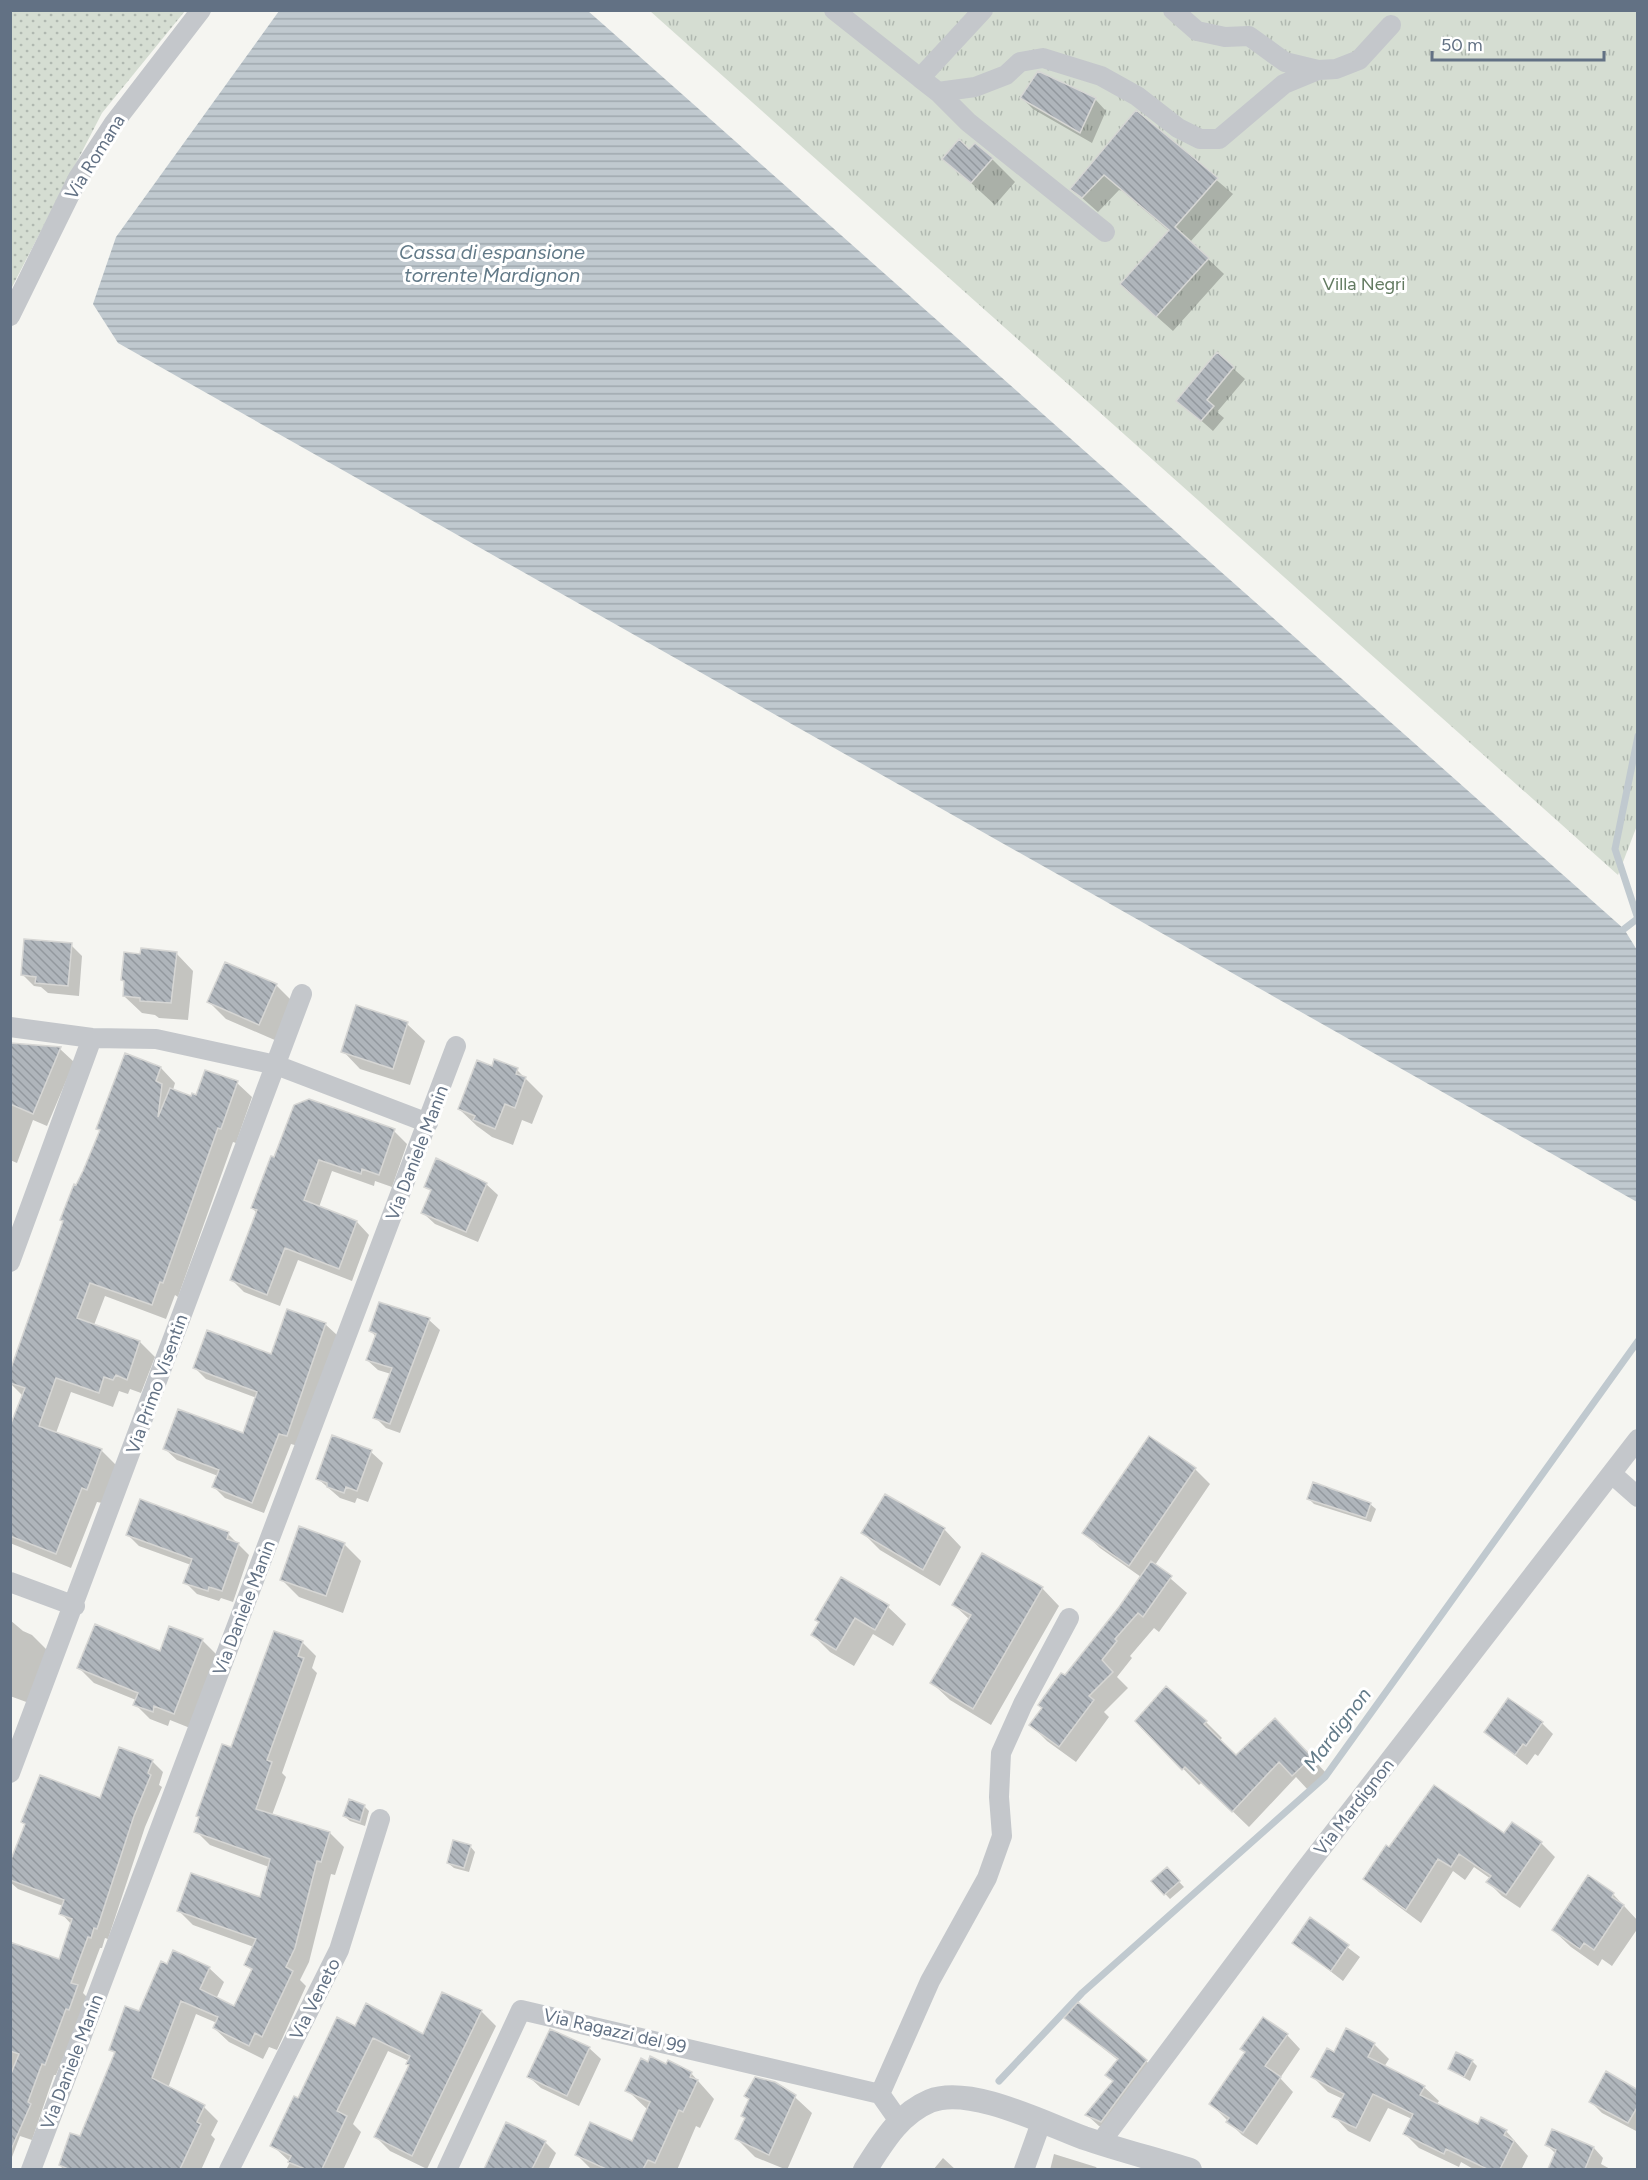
<svg xmlns="http://www.w3.org/2000/svg" width="1648" height="2180" font-family="Figtree,sans-serif">
	<defs>
		<pattern id="grass-dots" width="8" height="8" patternUnits="userSpaceOnUse" patternTransform="scale(1.5)"><rect width="8" height="8" fill="#d5ddd2"/><path d="M2 2h.1M6 6h.1" fill="none" stroke="#b0b8b0" stroke-width="1.8" stroke-linecap="round"/></pattern>
		<pattern id="park-tufts" width="24" height="20" patternUnits="userSpaceOnUse" patternTransform="scale(1.5)"><rect width="24" height="20" fill="#d5ddd2"/><path d="M3 7l-1-3M5 7V3M7 7l1-3M15 17l-1-3M17 17v-4M19 17l1-3" fill="none" stroke="#b0b8b0"/></pattern>
		<pattern id="water-rules" width="6" height="5" patternUnits="userSpaceOnUse" patternTransform="scale(1.5)"><rect width="6" height="5" fill="#c0c9cf"/><path d="M0 2.5h6" fill="none" stroke="#9fa8ae"/></pattern>
		<pattern id="building-back-hatch" width="6" height="6" patternUnits="userSpaceOnUse" patternTransform="scale(1.5)"><rect width="6" height="6" fill="#afb5bb"/><path d="M-1 5l2 2M0 0l6 6M5-1l2 2" fill="none" stroke="#92989e"/></pattern>
	</defs>
	<rect width="100%" height="100%" fill="#f5f5f1"/>
	<path fill="url(#grass-dots)" d="M11 11H185L102 113 11 289Z"/>
	<path fill="url(#park-tufts)" d="M650 11H1637L1638 823 1618 875Z"/>
	<path fill="url(#water-rules)" d="M279 11H588L613 33 1624 929 1637 950V1202L118 343 93 304 116 237Z"/>
	<path fill="#0003" d="M1022 98 1095 99 1106 111 1092 143 1033 109Z
		M1136 112 1233 194 1190 242 1224 274 1173 331 1138 300 1170 232 1120 189 1098 212 1072 189Z
		M969 151 992 159 1015 182 995 205 944 158Z
		M1217 354 1245 379 1217 412 1224 418 1213 431 1178 400Z
		M71 945 82 956 79 996 48 993 41 987 34 986 23 975Z
		M176 953 193 971 188 1020 159 1018 155 1015 142 1013 124 996 126 983 123 980 142 956Z
		M276 985 294 1003 277 1041 226 1019 209 1002Z
		M357 1007 407 1024 425 1041 410 1085 360 1069 343 1051Z
		M10 1044 60 1049 74 1062 47 1126 33 1120 17 1163 10 1160Z
		M161 1068 175 1083 173 1090 192 1098 237 1083 252 1097 236 1143 233 1142 178 1297 175 1295 166 1319 105 1296 94 1325 140 1342 155 1357 141 1393 130 1389 128 1394 119 1391 113 1407 71 1392 56 1433 101 1450 116 1465 102 1503 97 1502 71 1568 10 1543V1430L23 1396 10 1383 65 1223 62 1220 101 1132 98 1128Z
		M493 1068 517 1070 543 1096 532 1124 522 1120 513 1145 492 1137 477 1126 459 1109Z
		M295 1106 394 1131 407 1144 392 1187 375 1181 374 1186 332 1171 319 1207 357 1222 369 1235 352 1281 298 1260 280 1306 244 1292 231 1279 257 1213 252 1208Z
		M486 1184 498 1195 478 1242 435 1224 423 1213 432 1192 426 1186Z
		M429 1320 440 1330 400 1433 386 1428 375 1417 391 1374 378 1370 367 1360 376 1337 371 1331Z
		M325 1324 337 1335 298 1446 291 1444 264 1513 225 1498 214 1487 218 1476 177 1460 165 1449 244 1435 257 1398 206 1379 195 1368 272 1356Z
		M371 1452 383 1463 368 1502 357 1498 355 1503 340 1498 317 1478Z
		M1195 1469 1210 1484 1155 1565 1187 1593 1159 1632 1154 1628 1130 1656 1132 1658 1117 1677 1128 1688 1104 1712 1109 1717 1076 1762 1047 1741 1031 1725 1141 1577 1100 1548 1084 1533Z
		M1309 1499 1370 1504 1376 1509 1371 1522 1314 1504Z
		M944 1529 961 1547 940 1586 880 1550 863 1533Z
		M228 1534 249 1555 233 1602 221 1598 219 1601 197 1594 185 1582 191 1565 139 1546 128 1535Z
		M344 1544 361 1561 343 1613 299 1597 282 1580Z
		M841 1579 888 1607 906 1624 893 1646 873 1634 854 1666 830 1652 813 1635Z
		M1042 1588 1059 1606 991 1725 950 1700 932 1683 970 1620 954 1605Z
		M10 1620 23 1631 32 1635 49 1652 29 1703 10 1696Z
		M202 1640 217 1655 190 1728 170 1720 168 1726 150 1719 135 1704 136 1700 94 1683 79 1668 161 1653Z
		M302 1642 316 1656 312 1668 317 1673 282 1773 286 1777 272 1815 330 1833 344 1847 335 1875 331 1874 309 1962 300 1980 306 1986 277 2050 269 2047 263 2059 229 2042 214 2028 217 2023 196 2014 168 2088 204 2107 218 2121 211 2135 215 2139 201 2170H61L71 2135 81 2138 115 2054 111 2049 140 2013 168 1966 209 1968 224 1982 217 1997 235 2008 252 1971 246 1964 254 1947 193 1925 179 1911 261 1899 269 1867 210 1845 196 1831 232 1749Z
		M1166 1688 1206 1722 1222 1738 1219 1741 1236 1757 1291 1736 1327 1774 1309 1791 1296 1777 1249 1827 1202 1782 1199 1785 1137 1721Z
		M1542 1723 1553 1734 1538 1756 1535 1754 1527 1765 1486 1732Z
		M152 1761 163 1772 159 1785 162 1787 145 1827 108 1939 105 1938 102 1948H100L83 1993 88 1998 56 2075H54L32 2140 20 2136 12 2157 10 1942 60 1961 72 1925 61 1913 63 1906 18 1889 10 1882V1866Z
		M364 1806 369 1811 365 1826 350 1821 344 1816Z
		M1505 1835 1541 1843 1555 1857 1520 1908 1502 1896 1488 1882 1491 1879 1474 1867 1465 1880 1453 1871 1421 1923 1379 1892 1365 1878 1389 1849Z
		M470 1846 475 1852 469 1872 454 1868 448 1863Z
		M1167 1869 1184 1887 1170 1899 1153 1881Z
		M1613 1894 1638 1921V1928L1612 1966 1602 1959 1598 1966 1571 1947 1553 1930Z
		M1311 1919 1360 1957 1343 1981 1294 1943Z
		M481 2011 496 2026 427 2169 390 2151 376 2137 410 2065 409 2061 388 2051 353 2124 361 2132 343 2170H286L290 2162 272 2145 298 2100 355 2028 424 2036Z
		M1066 2018 1146 2061 1158 2072 1113 2132 1099 2126 1087 2115 1114 2082 1119 2061Z
		M1287 2035 1300 2049 1280 2078 1293 2092 1257 2145 1242 2135 1211 2104Z
		M1374 2044 1389 2059 1384 2067 1424 2087 1439 2101 1436 2105 1478 2126 1506 2131 1528 2156 1521 2170H1475L1461 2162 1459 2167 1419 2148 1405 2134 1412 2119 1388 2108 1370 2142 1348 2131 1334 2116 1343 2099 1328 2092 1313 2077 1335 2054Z
		M589 2048 601 2059 579 2106 541 2088 529 2077Z
		M1472 2061 1477 2066 1470 2081 1449 2069Z
		M667 2066 691 2073 714 2099 700 2128 696 2126 677 2170H592L577 2155 633 2143 648 2110 627 2090Z
		M756 2079 784 2087 812 2113 787 2170 755 2157 737 2139 746 2119 743 2116 750 2100 746 2096Z
		M1638 2092V2132L1602 2113 1591 2102Z
		M507 2124 545 2142 556 2153 548 2170H485Z
		M1553 2131 1594 2148 1603 2158 1601 2164 1612 2170H1549L1556 2154 1547 2145Z
		M1054 2154 1096 2167 1098 2170H1050Z
		M943 2158 956 2170H933Z"/>
	<g fill="none" stroke-linecap="round" stroke-linejoin="round">
		<path stroke="#c0c9cf" stroke-width="7" d="M1638 736 1615 849 1638 919
			M1624 929 1637 919
			M999 2081 1082 1993 1325 1777 1638 1341"/>
	</g>
	<path fill="url(#building-back-hatch)" stroke="#d6d6d4" stroke-width="1.5" d="M1038 71 1096 98 1080 133 1020 98Z
		M1136 110 1218 178 1175 227 1209 258 1156 317 1120 284 1169 230 1104 175 1082 198 1070 189Z
		M959 139 969 149 975 143 993 158 971 183 942 159Z
		M1217 352 1234 367 1207 400 1214 406 1201 421 1176 401Z
		M24 939 72 943 68 986 35 983 36 977 21 975Z
		M141 948 177 952 171 1003 140 1001V998L123 996 124 981 121 980 124 952 140 954Z
		M225 962 277 984 259 1025 207 1002Z
		M356 1005 408 1022 393 1069 341 1052Z
		M10 1043 61 1047 33 1114 10 1104Z
		M125 1053 161 1067 156 1081 162 1084 158 1117 170 1088 191 1096 192 1093 196 1095 205 1070 238 1081 221 1129 218 1128 163 1283 160 1282 152 1305 90 1283 77 1318 140 1341 127 1380 116 1375 113 1380 104 1377 99 1393 56 1378 39 1426 102 1449 87 1490 82 1488 56 1554 10 1536V1426L25 1388 10 1383V1371L63 1221 60 1220 74 1184 76 1185 83 1171 100 1130 96 1129Z
		M494 1059 518 1068 516 1074 526 1077 515 1108 505 1104 495 1129 473 1120 475 1116 458 1109 477 1060 492 1066Z
		M309 1099 395 1129 379 1175 362 1169 361 1174 319 1160 304 1200 357 1221 339 1269 285 1248 267 1295 230 1280 257 1210 251 1208 271 1156 274 1157 294 1105Z
		M436 1158 487 1183 466 1232 421 1213 431 1190 424 1187Z
		M379 1302 430 1318 390 1424 373 1418 392 1368 366 1360 376 1334 369 1331Z
		M287 1309 326 1323 287 1436 279 1434 252 1503 212 1487 219 1470 163 1449 178 1409 243 1433 257 1392 193 1368 207 1330 271 1354Z
		M332 1435 372 1450 357 1491 346 1487 344 1493 327 1487V1483L316 1479Z
		M1149 1436 1196 1468 1129 1566 1082 1533Z
		M1313 1482 1371 1503 1366 1518 1307 1499Z
		M885 1494 945 1528 923 1570 861 1533Z
		M140 1499 229 1532 227 1539 239 1543 222 1591 209 1587 208 1591 183 1583 192 1559 126 1535Z
		M299 1526 345 1543 326 1596 280 1580Z
		M982 1553 1043 1587 973 1709 930 1683 971 1615 952 1605Z
		M1151 1561 1172 1576 1143 1617 1138 1613 1115 1639 1117 1641 1102 1660 1113 1672 1089 1696 1094 1700 1059 1747 1029 1725 1042 1708 1038 1705 1061 1673 1065 1675 1119 1607Z
		M841 1577 889 1605 875 1630 855 1618 836 1650 811 1635 819 1622 815 1620Z
		M95 1624 160 1651 169 1626 203 1639 174 1714 154 1706 153 1712 133 1705 138 1693 77 1668Z
		M274 1631 303 1641 298 1656 304 1658 267 1760 272 1762 256 1809 330 1832 321 1862 317 1861 295 1948 286 1967 293 1971 262 2037 255 2033 249 2046 213 2028 218 2017 181 2001 152 2078 205 2105 197 2122 201 2124 180 2169H68L59 2165 70 2133 80 2136 115 2052 109 2050 125 2006 139 2011 161 1961 167 1964 173 1950 210 1967 200 1989 234 2006 252 1969 244 1965 256 1939 177 1911 191 1873 260 1897 270 1859 194 1832 199 1817 196 1816 222 1744 231 1747Z
		M1166 1686 1207 1721 1204 1724 1236 1755 1275 1718 1312 1757 1292 1776 1279 1762 1232 1812 1185 1767 1182 1770 1135 1721Z
		M1508 1698 1543 1722 1526 1746 1523 1744 1515 1755 1484 1732Z
		M119 1747 153 1760 148 1773 151 1775 134 1816 97 1929 94 1928 91 1938 88 1937 71 1983 78 1985 69 2010 66 2009 45 2065 42 2064 28 2102 31 2104 10 2152V2076L19 2054 10 2051V1942L59 1959 72 1919 59 1914 64 1900 10 1880V1862L25 1824 21 1822 40 1775 100 1798Z
		M1434 1785 1504 1833 1512 1822 1542 1842 1506 1895 1486 1882 1491 1876 1459 1854 1451 1867 1438 1859 1406 1910 1363 1879 1386 1845 1389 1847Z
		M349 1799 365 1805 360 1822 343 1816Z
		M453 1840 471 1845 464 1868 447 1863Z
		M1167 1867 1180 1881 1164 1895 1151 1881Z
		M1588 1875 1614 1893 1612 1897 1624 1905 1594 1950 1584 1943 1580 1949 1552 1930Z
		M1310 1917 1349 1945 1331 1971 1292 1943Z
		M442 1992 482 2010 412 2156 374 2137 409 2065 406 2064 410 2056 373 2038 337 2111 347 2116 322 2169H305L288 2162 291 2156 270 2146 294 2096 298 2098 337 2017 355 2026 366 2003 423 2034Z
		M1078 2002 1147 2060 1101 2122 1085 2115 1113 2081 1105 2075 1118 2059 1064 2018Z
		M1263 2017 1288 2034 1265 2066 1281 2077 1243 2133 1226 2122 1229 2118 1209 2104 1245 2052 1240 2049Z
		M1346 2028 1375 2043 1368 2057 1425 2086 1420 2095 1478 2124 1481 2117 1507 2130 1504 2135 1514 2141 1500 2169H1487L1446 2149 1444 2154 1403 2134 1413 2114 1373 2094 1356 2128 1332 2117 1344 2094 1311 2077 1327 2048 1334 2052Z
		M550 2029 590 2047 567 2096 527 2077Z
		M1456 2052 1473 2060 1464 2077 1448 2069Z
		M650 2056 666 2064 668 2060 692 2072 690 2077 698 2080 683 2112 679 2110 655 2163 648 2160 643 2169H606L575 2155 590 2122 632 2141 650 2102 625 2091 641 2058 648 2062Z
		M1606 2071 1638 2090V2106L1628 2123 1589 2102Z
		M755 2077 775 2082 796 2095 769 2155 735 2139 745 2118 741 2116 749 2099 744 2096Z
		M506 2122 546 2141 532 2169H484Z
		M1552 2129 1594 2147 1585 2169H1548L1556 2150 1545 2145Z"/>
	<g fill="none" stroke-linecap="round" stroke-linejoin="round">
		<path stroke="#c4c7cb" stroke-width="20" d="M834 10 920 78 983 10
			M1173 10 1197 31 1225 37 1249 36 1285 62 1318 70 1336 69 1359 60 1391 25
			M920 78 938 92 975 87 1006 75 1020 62 1043 58 1101 76 1137 96 1178 128 1200 139H1219L1284 84 1318 70
			M938 92 968 122 1105 232
			M10 316 78 178 114 123 201 10
			M10 1027 92 1038 156 1039 276 1065 428 1123
			M10 1262 92 1038
			M1612 1474 1638 1497
			M10 1582 75 1606
			M10 1773 302 994
			M880 2094 930 1981 987 1878 1002 1836 999 1797 1001 1753 1023 1704 1069 1618
			M1100 2143 1300 1876 1638 1439
			M31 2170 456 1046
			M229 2170 339 1950 380 1819
			M447 2170 521 2010 880 2094 899 2121
			M1024 2170 1042 2120"/>
		<path stroke="#c4c7cb" stroke-width="24" d="M865 2170C883 2142 899 2114 930 2101 970 2085 1046 2124 1084 2138 1119 2150 1155 2159 1190 2170"/>
	</g>
	<g text-anchor="middle" dominant-baseline="central" stroke-width="6" stroke-linejoin="round" paint-order="stroke">
		<g font-size="18" fill="#627184" stroke="#fff">
			<text transform="translate(95 157) rotate(-58)">Via Romana</text>
			<text transform="translate(417 1153) rotate(-69)">Via Daniele Manin</text>
			<text transform="translate(157 1384) rotate(-70)">Via Primo Visentin</text>
			<text transform="translate(244 1608) rotate(-69)">Via Daniele Manin</text>
			<text transform="translate(1354 1807) rotate(-52)">Via Mardignon</text>
			<text transform="translate(315 1999) rotate(-63)">Via Veneto</text>
			<text transform="translate(615 2031) rotate(13)">Via Ragazzi del 99</text>
			<text transform="translate(72 2062) rotate(-69)">Via Daniele Manin</text>
		</g>
		<g font-size="18" fill="#637b61" stroke="#fff">
			<text x="1364" y="284">Villa Negri</text>
		</g>
		<g font-size="20" font-style="italic" fill="#627a88" stroke="#fff">
			<text x="492" y="252">Cassa di espansione<tspan x="492" dy="23">torrente Mardignon</tspan></text>
			<text transform="translate(1337 1729) rotate(-53)">Mardignon</text>
		</g>
	</g>
	<rect width="1648" height="2180" fill="none" stroke="#627184" stroke-width="24"/>
	<path d="M1432 51v9h172v-9" fill="none" stroke="#627184" stroke-width="3"/>
	<text x="1441" y="51" font-size="18" fill="#627184" stroke="#ffffff" stroke-width="4.5" paint-order="stroke">50 m</text>
</svg>
